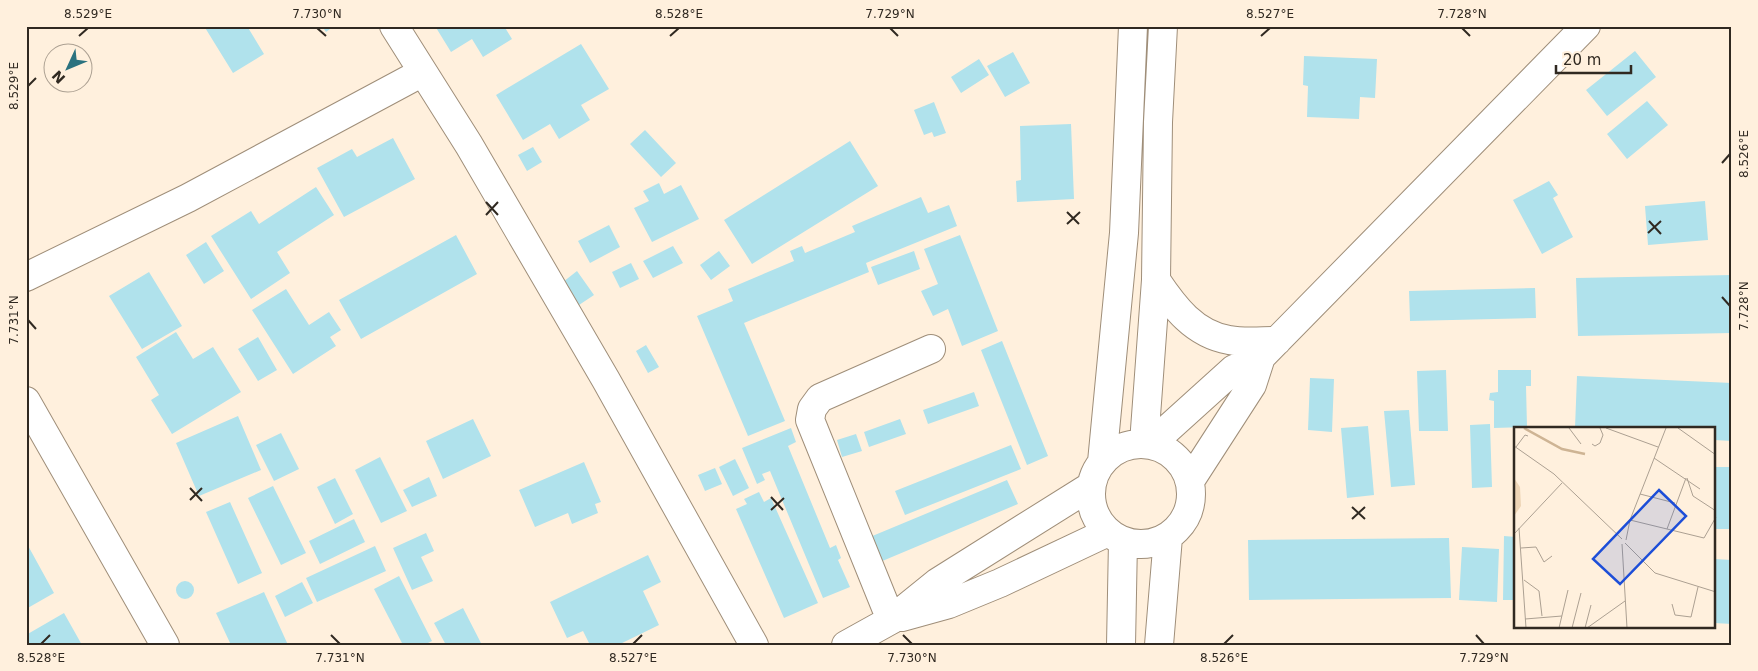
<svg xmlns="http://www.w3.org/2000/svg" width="1758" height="671" font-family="'DejaVu Sans',sans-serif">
	<rect width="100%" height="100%" fill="#fff0dd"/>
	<path fill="#b0e2ec" d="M204 26H247L264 54 233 73Z
		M322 26H334L326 32Z
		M435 26H504L512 39 483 57 472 39 451 52Z
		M581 44 609 89 581 105 590 120 559 139 550 124 523 140 496 95Z
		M1635 51 1656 77 1607 116 1586 90Z
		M1013 52 1030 83 1005 97 987 66Z
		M1304 56 1377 59 1375 98 1360 97 1359 119 1307 117 1308 86 1303 85Z
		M979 59 989 75 961 93 951 77Z
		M1647 101 1668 125 1627 159 1607 134Z
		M934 102 946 133 934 137 932 132 924 135 914 110Z
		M1071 124 1074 199 1017 202 1016 181 1021 180 1020 126Z
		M645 130 676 163 661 177 630 144Z
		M393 138 415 179 344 217 317 168 352 149 357 157Z
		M850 141 878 186 752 264 724 220Z
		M533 147 542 162 527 171 518 155Z
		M1549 181 1558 195 1553 198 1573 237 1542 254 1513 200Z
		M659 183 664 194 681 185 699 219 652 242 634 208 649 201 643 191Z
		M316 187 334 215 277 252 290 273 251 299 211 236 251 211 259 224Z
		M921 197 928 213 949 205 957 226 866 263 869 272 744 323 785 421 748 436 697 316 733 301 728 289 794 261 790 251 802 246 805 253 855 232 852 226Z
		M1705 201 1708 240 1648 245 1645 206Z
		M609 225 620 247 590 263 578 241Z
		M456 235 477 274 361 339 339 300Z
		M960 235 998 331 962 346 948 309 933 316 921 291 938 284 924 249Z
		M206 242 224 271 204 284 186 255Z
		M673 246 683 263 653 278 643 261Z
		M719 251 730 266 711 280 700 265Z
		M914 251 920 269 878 285 871 267Z
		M631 263 639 279 620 288 612 272Z
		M577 271 594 295 579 305 563 282Z
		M149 272 182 326 142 349 109 296Z
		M1732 275V333L1578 336 1576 278Z
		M1535 288 1536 318 1410 321 1409 291Z
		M286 289 309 325 329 312 341 330 330 337 336 346 293 374 252 310Z
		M176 332 193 359 213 347 241 392 172 434 151 400 159 395 136 357Z
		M258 337 277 370 258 381 238 349Z
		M1002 341 1048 456 1027 465 981 350Z
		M646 345 659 367 648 373 636 351Z
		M1446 370 1448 431H1419L1417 371Z
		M1498 370H1531V386H1526L1527 427 1494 428V401L1489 400 1490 393 1498 392Z
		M1577 376 1732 383V441L1714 440V428H1575Z
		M1310 378 1334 379 1332 432 1308 430Z
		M974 392 979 406 928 424 923 410Z
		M1409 410 1415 485 1391 487 1384 411Z
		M238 416 261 470 199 496 176 443Z
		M473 419 491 456 443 479 426 441Z
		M900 419 906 434 869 447 864 432Z
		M1490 424 1492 487 1472 488 1470 425Z
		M1368 426 1374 495 1347 498 1341 428Z
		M791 428 796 442 788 446 830 548 836 545 841 558 838 560 850 587 823 598 770 471 762 474 765 480 757 484 742 448Z
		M281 433 299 469 274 481 256 445Z
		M856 434 862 451 842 457 837 440Z
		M1011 445 1021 469 905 515 895 491Z
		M380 457 407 511 381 523 355 470Z
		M735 459 749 488 733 496 719 467Z
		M584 462 601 502 595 504 598 513 572 524 568 513 535 527 519 490Z
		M1714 467H1732V529H1714Z
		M715 468 722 484 705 491 698 475Z
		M429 477 437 496 412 507 403 490Z
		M335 478 353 514 335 524 317 487Z
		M1007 480 1018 504 880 562 870 537Z
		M273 486 306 553 281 565 248 498Z
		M759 492 764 502 771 498 818 603 784 618 736 509 747 504 744 499Z
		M230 502 262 573 238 584 206 512Z
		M354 519 365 542 320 564 309 541Z
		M426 533 434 551 421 557 433 581 412 590 393 548Z
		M1504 536 1516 537V600H1503Z
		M1449 538 1451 598 1249 600 1248 540Z
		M26 542 54 593 26 609Z
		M375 546 386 571 317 602 306 578Z
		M1462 547 1499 549 1497 602 1459 600Z
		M648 555 661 582 643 591 659 625 618 645H590L583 631 567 638 550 602Z
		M1714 559 1732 560V624L1714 623Z
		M399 576 432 641 424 645H403L374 589Z
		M176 590a9 9 0 1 1 18 0a9 9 0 1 1-18 0Z
		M302 582 313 603 285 617 275 596Z
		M264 592 288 645H231L216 613Z
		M463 608 482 645H446L434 623Z
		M64 613 82 645H28L26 641V635Z"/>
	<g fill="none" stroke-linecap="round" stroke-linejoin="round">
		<g stroke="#9f8e79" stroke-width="30">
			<path id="minor" d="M394 26 469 145 606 380 754 645
				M26 277 188 198 423 72
				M1156 280C1174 307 1194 334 1229 340 1244 343 1261 341 1277 341
				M26 401 165 645
				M1144 443 1156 280 1158 122 1163 26
				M1091 494a50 50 0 1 1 100 0a50 50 0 1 1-100 0Z
				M1151 444 1234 369 1261 357 1586 26
				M1102 462 1124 233 1133 26
				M1190 481 1252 385 1261 357
				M902 617 949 604 1000 583 1108 532
				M891 620 810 420 812 409 820 398 931 349
				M846 645 891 620 938 582 1091 486
				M1121 645 1123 541
				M1159 645 1168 537"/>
		</g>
		<use href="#minor" stroke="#fff" stroke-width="28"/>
	</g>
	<path fill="none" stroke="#302921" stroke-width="2" d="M317 28 326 36M890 28 898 36M1462 28 1470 36M79 36 88 28M670 36 679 28M1261 36 1270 28M28 86 36 78M1722 163 1730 154M486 202 498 215M1067 212 1079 224M486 215 498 202M1649 221 1661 234M1067 224 1080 212M1648 233 1661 221M1722 297 1730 306M28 320 36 329M190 488 202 501M771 497 783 510M190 500 202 488M1352 507 1365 519M771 510 784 498M1352 519 1365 507M331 635 340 644M903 635 912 644M1476 635 1484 644M41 644 50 635M633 644 642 635M1224 644 1233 635"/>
	<g transform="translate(1514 427)">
		<rect width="201" height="201" fill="#fff0dd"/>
		<path d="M0 51 6 60 7 79 0 89Z" fill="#eed5b6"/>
		<path fill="none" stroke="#ceb494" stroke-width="2.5" d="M10 1 48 22 71 27"/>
		<path fill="none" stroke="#aca092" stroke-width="1" d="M55 1 67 17M92 1 144 20M164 1 202 28M78 17 81 19 86 16 89 8 86 1M0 19 40 47 108 112M2 20 11 8 14 9M140 31 186 62M173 51 179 69 202 84M126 67 161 76M116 93 190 111 202 90M5 101 12 201M153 102 172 51M0 107 48 56M112 113 116 93 152 1M111 116 141 146 202 165M108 117 113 201M7 121 22 120 30 135 38 129M10 153 25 164 28 189M158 177 161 188 177 190 184 160M11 192 48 189M45 201 54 163M58 201 67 166M71 201 77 178M73 201 111 174"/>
		<path fill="#1d4ed8" fill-opacity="0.15" stroke="#1d4ed8" stroke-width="2.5" d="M145 63 172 89 106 157 79 132Z"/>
		<rect width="201" height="201" fill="none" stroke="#302921" stroke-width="2.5"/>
	</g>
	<rect width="1758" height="671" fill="none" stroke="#fff0dd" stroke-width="55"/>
	<g transform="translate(68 68) rotate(226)"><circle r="24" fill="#fff0dd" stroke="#aca092"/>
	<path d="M0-4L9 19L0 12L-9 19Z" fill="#2b727f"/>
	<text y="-8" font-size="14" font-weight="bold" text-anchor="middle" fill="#302921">N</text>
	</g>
	<path d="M1556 65v8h75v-8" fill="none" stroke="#302921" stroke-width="2.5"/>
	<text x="1563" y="65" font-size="15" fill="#302921" stroke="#fff0dd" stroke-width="4" paint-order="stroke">20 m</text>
	<rect x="28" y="28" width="1702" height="616" fill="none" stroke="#302921" stroke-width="2"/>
	<g font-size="12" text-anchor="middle" fill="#302921">
		<text x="88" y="18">8.529°E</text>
		<text x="317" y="18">7.730°N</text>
		<text x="679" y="18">8.528°E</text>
		<text x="890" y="18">7.729°N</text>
		<text x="1270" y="18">8.527°E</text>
		<text x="1462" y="18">7.728°N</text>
		<text transform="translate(14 86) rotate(-90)" y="4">8.529°E</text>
		<text transform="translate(1744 154) rotate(-90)" y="4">8.526°E</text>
		<text transform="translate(1744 306) rotate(-90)" y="4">7.728°N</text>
		<text transform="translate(14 320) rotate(-90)" y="4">7.731°N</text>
		<text x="41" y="662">8.528°E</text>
		<text x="340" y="662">7.731°N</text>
		<text x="633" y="662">8.527°E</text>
		<text x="912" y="662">7.730°N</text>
		<text x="1224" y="662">8.526°E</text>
		<text x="1484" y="662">7.729°N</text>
	</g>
</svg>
